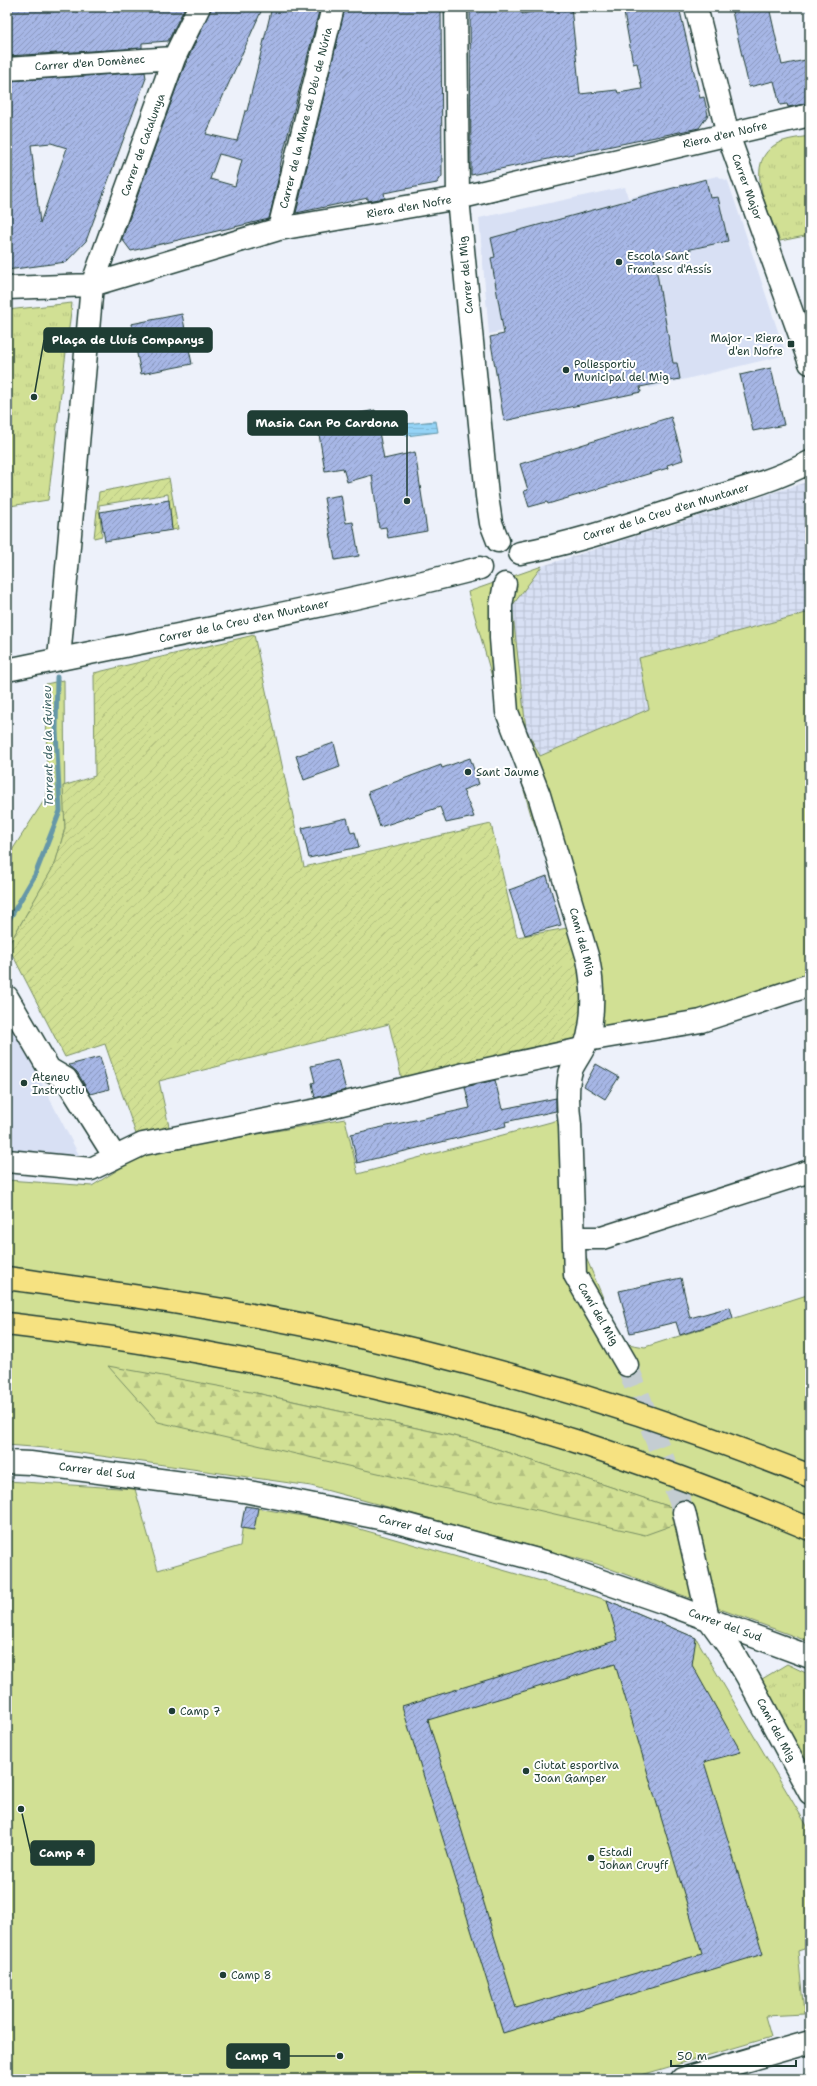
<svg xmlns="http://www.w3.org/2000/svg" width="817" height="2086" font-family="'Shantell Sans',sans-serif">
	<defs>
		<pattern id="industrial-grid" width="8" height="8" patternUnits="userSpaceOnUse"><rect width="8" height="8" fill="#d8e0f4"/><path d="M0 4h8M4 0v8" fill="none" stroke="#b9c1d2"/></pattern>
		<pattern id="forest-firs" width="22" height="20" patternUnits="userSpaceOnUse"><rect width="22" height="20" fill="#d1e094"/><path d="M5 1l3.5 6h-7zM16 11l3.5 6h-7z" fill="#b3c180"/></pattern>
		<pattern id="park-tufts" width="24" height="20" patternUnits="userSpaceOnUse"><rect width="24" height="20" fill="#d1e094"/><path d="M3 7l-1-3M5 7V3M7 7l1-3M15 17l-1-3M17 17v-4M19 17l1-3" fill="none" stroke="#b3c180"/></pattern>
		<pattern id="garden-furrows" width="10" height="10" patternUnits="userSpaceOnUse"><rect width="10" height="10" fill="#d1e094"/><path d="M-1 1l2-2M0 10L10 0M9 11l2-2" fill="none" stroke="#b3c180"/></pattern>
		<pattern id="water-rules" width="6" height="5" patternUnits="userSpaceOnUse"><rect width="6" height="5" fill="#94d3f6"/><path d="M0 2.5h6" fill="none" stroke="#7fb6d4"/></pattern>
		<pattern id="building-hatch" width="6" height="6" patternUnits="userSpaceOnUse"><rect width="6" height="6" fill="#a7b7e6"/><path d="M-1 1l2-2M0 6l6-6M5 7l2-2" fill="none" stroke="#8796bb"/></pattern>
	</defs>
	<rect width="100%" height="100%" fill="#edf1fa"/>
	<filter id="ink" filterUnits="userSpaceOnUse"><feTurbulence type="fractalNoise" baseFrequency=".025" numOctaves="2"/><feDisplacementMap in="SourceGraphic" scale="8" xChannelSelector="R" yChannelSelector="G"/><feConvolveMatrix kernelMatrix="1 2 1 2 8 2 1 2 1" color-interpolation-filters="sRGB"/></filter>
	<g filter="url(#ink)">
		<path fill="#d8e0f4" d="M717 176 728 181 786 355 649 388 631 306 489 334 479 218 625 187 628 198Z
			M7 1017 79 1155 7 1149Z"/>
		<path fill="url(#industrial-grid)" d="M810 481V612L640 658 649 709 539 756 526 729 512 606 542 566Z"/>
		<path fill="#d1e094" stroke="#788e64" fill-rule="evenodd" d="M542 566 512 606 526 729 540 756 649 709 639 658 810 612V989L598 1042 577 1069 585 1255 622 1343 645 1347 810 1294V1642L597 1564 311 1486 45 1448 7 1445V1180L92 1186 143 1154 345 1119 358 1174 562 1119 573 927 531 815 468 592ZM256 1393 467 1439 697 1516Z
			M64 680 65 828 55 865 8 946 7 858 47 796 46 684Z
			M7 1481 135 1489 158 1570 240 1546 245 1506 332 1521 607 1600 696 1638 810 1831V1947L798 1951 804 2014 765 2016 771 2037 628 2079H7Z"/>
		<path fill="url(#forest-firs)" stroke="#788e64" d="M108 1366 256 1393 467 1439 698 1516 645 1535 158 1422Z"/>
		<path fill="url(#park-tufts)" stroke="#788e64" d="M810 136V235L780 241C771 217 744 168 772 147 781 139 798 138 810 136Z
			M72 303 48 500 10 506 7 484V310Z
			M787 1664 810 1675V1776L757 1682Z"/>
		<path fill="url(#garden-furrows)" stroke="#788e64" d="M169 478 178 529 172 530 168 494 99 505 102 536 94 538 99 492Z
			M254 635 304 867 491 824 517 937 573 927 586 983 583 1043 402 1080 389 1024 159 1081 170 1131 138 1140 105 1044 65 1057 8 946 55 864 65 828 63 786 95 776 94 673Z"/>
		<path fill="url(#water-rules)" stroke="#6597a8" d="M436 421 438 432 406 436 405 424Z"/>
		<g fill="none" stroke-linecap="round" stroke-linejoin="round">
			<path stroke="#6597a8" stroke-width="5" d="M7 923 35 875 60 811 56 730 57 677"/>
		</g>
		<path fill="url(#building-hatch)" stroke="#1f3d34" fill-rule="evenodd" d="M7 7H185L168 41 142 43V48L7 56Z
			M211 7H263L206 134 237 141 245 111H247L272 7H320L280 166 281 167 269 219 131 251 122 239 182 72ZM219 154 242 160 235 186 210 179Z
			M345 7H441L442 176 437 183 384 193 385 198 368 201V198L296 213Z
			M470 7H522V14L556 7H571L580 94 617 90 618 93 642 89 637 63 633 64 623 7H679L700 98 704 97 708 115 699 128 471 175Z
			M731 7H769L782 65 810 59V103L788 107 787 104 780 105 774 81 749 87Z
			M145 72 146 78 86 241 66 262 7 270V81ZM51 143 67 148 40 223 31 145Z
			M706 179 710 198 718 197 728 241 654 257 673 363H677L680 379 640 387 641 392 504 421 490 337 504 334 491 258 495 257 491 238Z
			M182 314 192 364 141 374 131 324Z
			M771 368 784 425 753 431 740 375Z
			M375 410 384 459 415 452 427 531 388 538 386 527 379 528 372 475 347 482 343 468 325 471 317 422Z
			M671 417 683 460 667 465 668 468 548 504 547 502 529 507 524 491 528 490 520 464Z
			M341 495 346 523 353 522 359 556 335 560 324 498Z
			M169 500 172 530 105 541 100 512Z
			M334 743 340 767 304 780 296 756Z
			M470 758 479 784 463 790 474 817 446 823 440 807 380 827 368 792 441 765 442 768Z
			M347 818 351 833 355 832 359 847 309 858 302 828Z
			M547 876 561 925 525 935 509 890Z
			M100 1057 109 1089 90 1094 77 1072 69 1065Z
			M338 1060 346 1090 315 1098 312 1083 315 1082 311 1066Z
			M596 1064 619 1077 605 1099 584 1086Z
			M495 1080 502 1109 556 1098V1111L505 1122 506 1126 357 1163 351 1134 470 1108 465 1087Z
			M681 1278 690 1318 730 1307 733 1318 680 1335 676 1322 630 1333 619 1291Z
			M245 1506 258 1508 254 1530 241 1528Z
			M607 1600 696 1638 692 1665 741 1752 704 1762 763 1954 503 2033 402 1706 618 1640ZM615 1664 702 1954 516 2008 428 1720Z"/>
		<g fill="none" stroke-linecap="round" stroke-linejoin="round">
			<path stroke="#c4cdd2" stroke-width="22" stroke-dasharray="22 11" stroke-linecap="butt" d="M627 1365 684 1512"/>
			<g stroke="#1f3d34" stroke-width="25">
				<path id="minor" d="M456 7 458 198 487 496 491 523 498 541
					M696 7 728 135 810 363
					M7 69 174 58
					M279 229 333 7
					M7 288 92 285 279 229 458 198 810 115
					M520 553C579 542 636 522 693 504 732 492 774 481 810 462
					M505 584 501 605V638L507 712 539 795 588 959C593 984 594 1012 588 1038 585 1048 577 1058 572 1068 566 1082 568 1110 570 1125L575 1275 627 1365
					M59 659 92 285 174 58 199 7
					M7 670C165 637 324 608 480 568
					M7 997 49 1069 66 1079 115 1157
					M587 1040 701 1021 810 985
					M7 1161 91 1169 143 1144 317 1110 465 1074 582 1049
					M574 1238H602L810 1171
					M7 1462 30 1463 244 1491 389 1520 549 1563 665 1603 810 1657
					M684 1512 708 1618 734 1654 748 1678 810 1793
					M682 2079 810 2042"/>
			</g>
			<g stroke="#1f3d34" stroke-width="25">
				<path id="highway" d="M7 1278C113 1293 219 1307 324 1329 490 1364 653 1414 810 1476
					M7 1324C147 1340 286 1365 422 1399 473 1412 525 1425 575 1441 655 1467 733 1497 810 1529"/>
			</g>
			<use href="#minor" stroke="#fff" stroke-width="22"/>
			<use href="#highway" stroke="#f6e281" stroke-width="22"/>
		</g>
	</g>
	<g fill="#1f3d34" stroke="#fff" stroke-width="1.5">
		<circle cx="619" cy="262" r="4"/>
		<rect x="787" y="340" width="8" height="8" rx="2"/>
		<circle cx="566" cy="370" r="4"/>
		<circle cx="468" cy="772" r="4"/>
		<circle cx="24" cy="1083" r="4"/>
		<circle cx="172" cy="1711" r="4"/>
		<circle cx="526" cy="1771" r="4"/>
		<circle cx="591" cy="1858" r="4"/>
		<circle cx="223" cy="1975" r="4"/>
	</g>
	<g text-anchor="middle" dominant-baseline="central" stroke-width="4" stroke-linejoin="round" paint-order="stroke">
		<g font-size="11" fill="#1f3d34" stroke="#fff">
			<text transform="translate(90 63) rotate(-4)">Carrer d'en Domènec</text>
			<text transform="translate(306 118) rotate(-76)">Carrer de la Mare de Déu de Núria</text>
			<text transform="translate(725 135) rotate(-13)">Riera d'en Nofre</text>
			<text transform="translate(143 145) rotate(-70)">Carrer de Catalunya</text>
			<text transform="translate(747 187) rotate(70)">Carrer Major</text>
			<text transform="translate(409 207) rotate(-10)">Riera d'en Nofre</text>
			<text transform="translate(466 275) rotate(-95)">Carrer del Mig</text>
			<text transform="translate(666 512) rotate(-17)">Carrer de la Creu d'en Muntaner</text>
			<text transform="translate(244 621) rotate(-12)">Carrer de la Creu d'en Muntaner</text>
			<text transform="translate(582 942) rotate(75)">Camí del Mig</text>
			<text transform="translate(598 1314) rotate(60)">Camí del Mig</text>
			<text transform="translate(97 1471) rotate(7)">Carrer del Sud</text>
			<text transform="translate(416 1528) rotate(15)">Carrer del Sud</text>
			<text transform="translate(725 1625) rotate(20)">Carrer del Sud</text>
			<text transform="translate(776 1730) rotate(62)">Camí del Mig</text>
		</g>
		<g font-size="11" fill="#1f3d34" stroke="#fff" text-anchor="start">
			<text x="627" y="256">Escola Sant<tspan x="627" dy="13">Francesc d'Assís</tspan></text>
			<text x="783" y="338" text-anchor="end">Major - Riera<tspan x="783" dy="13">d'en Nofre</tspan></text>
			<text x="574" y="364">Poliesportiu<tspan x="574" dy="13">Municipal del Mig</tspan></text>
			<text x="476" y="772">Sant Jaume</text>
			<text x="32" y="1077">Ateneu<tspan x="32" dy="13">Instructiu</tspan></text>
			<text x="180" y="1711">Camp 7</text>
			<text x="534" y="1765">Ciutat esportiva<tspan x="534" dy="13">Joan Gamper</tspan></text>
			<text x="599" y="1852">Estadi<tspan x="599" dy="13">Johan Cruyff</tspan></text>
			<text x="231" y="1975">Camp 8</text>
		</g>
		<g font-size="12" font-style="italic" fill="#3c6264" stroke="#fff">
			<text transform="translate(48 746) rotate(-91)">Torrent de la Guineu</text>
		</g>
	</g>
	<path fill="none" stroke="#1f3d34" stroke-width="1.5" d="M34 397L44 340M407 501L407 423M21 1809L31 1853M340 2056L289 2056"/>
	<g fill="#1f3d34" stroke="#fff" stroke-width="1.5">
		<circle cx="34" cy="397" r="4"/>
		<circle cx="407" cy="501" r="4"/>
		<circle cx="21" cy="1809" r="4"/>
		<circle cx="340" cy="2056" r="4"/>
	</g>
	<g fill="#1f3d34" stroke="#1f3d34" stroke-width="1.5">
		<rect x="44" y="328" width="168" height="24" rx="4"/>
		<rect x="248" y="411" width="159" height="24" rx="4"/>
		<rect x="31" y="1841" width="63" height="24" rx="4"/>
		<rect x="227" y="2044" width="62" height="24" rx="4"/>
	</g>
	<g font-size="12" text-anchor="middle" font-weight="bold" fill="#fff">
		<text x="128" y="344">Plaça de Lluís Companys</text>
		<text x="327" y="427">Masia Can Po Cardona</text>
		<text x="62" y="1857">Camp 4</text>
		<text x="258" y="2060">Camp 9</text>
	</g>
	<rect width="817" height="2086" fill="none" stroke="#fff" stroke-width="24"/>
	<rect x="12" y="12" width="793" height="2062" fill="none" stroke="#1f3d34" stroke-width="1.5" filter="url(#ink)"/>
	<path d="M671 2060v6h125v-6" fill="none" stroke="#1f3d34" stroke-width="2"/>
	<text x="677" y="2060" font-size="12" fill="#1f3d34" stroke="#ffffff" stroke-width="3" paint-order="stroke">50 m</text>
</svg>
